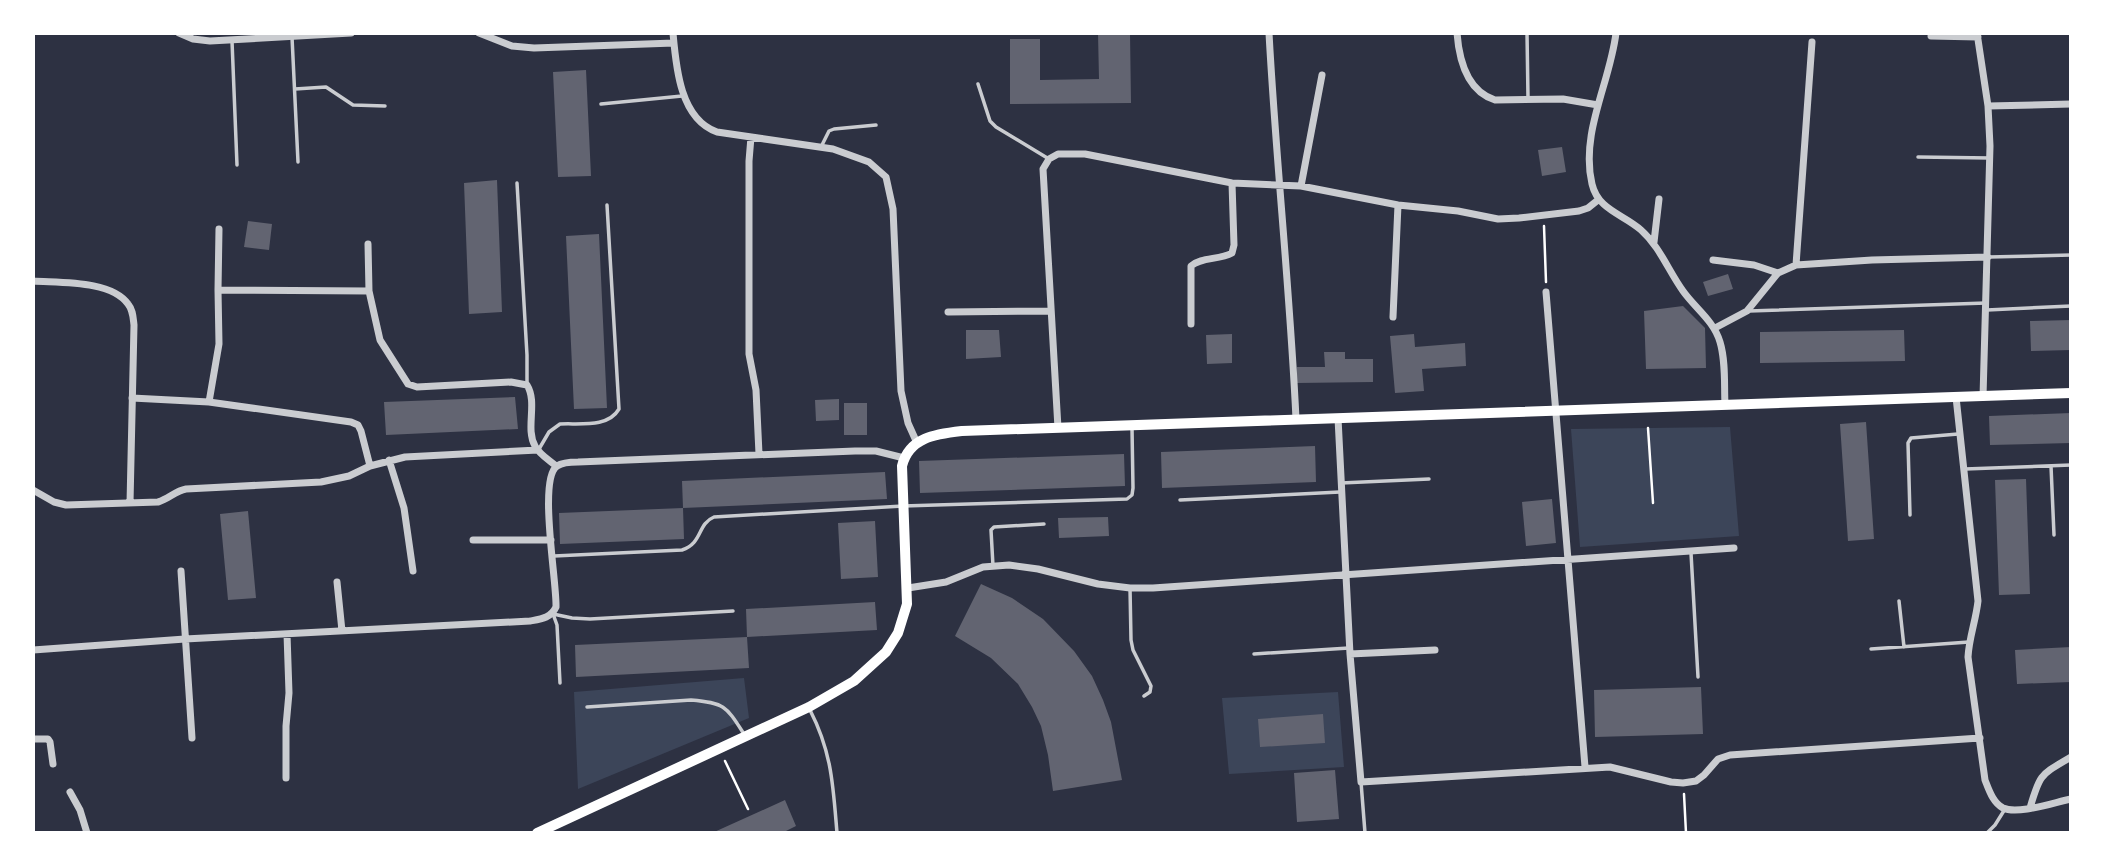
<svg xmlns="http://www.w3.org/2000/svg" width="2104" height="866" font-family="'Fira Sans',sans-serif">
	<rect width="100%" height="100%" fill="#2d3142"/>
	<path fill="#3c4559" d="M1730 427 1739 536 1580 547 1571 429Z
		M744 678 749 718 578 789 574 692Z
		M1338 692 1344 767 1229 774 1222 698Z"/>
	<path fill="#626471" d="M1098 33H1130L1131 103 1010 104V39H1040V80L1099 79Z
		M586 70 591 176 558 177 553 72Z
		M1562 147 1566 172 1542 176 1538 150Z
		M497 180 502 312 469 314 464 183Z
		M248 221 272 224 269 250 244 247Z
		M599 234 607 408 574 409 566 236Z
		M1728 274 1733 289 1708 296 1703 282Z
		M1683 306 1705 328 1706 368 1646 369 1644 311Z
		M2071 320V350L2031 351 2030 321Z
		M966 330H999L1001 357 966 359Z
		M1904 330 1905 361 1760 363V332Z
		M1232 334V363L1207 364 1206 335Z
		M1414 334 1415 347 1465 343 1466 366 1422 369 1424 391 1395 393 1390 336Z
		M1324 352H1345V359H1373V382L1297 383V367H1325Z
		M515 397 518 429 386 435 384 402Z
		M839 399V420L816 421 815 400Z
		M844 403H867V435H844Z
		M2071 413V443L1990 445 1989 416Z
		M1866 422 1874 539 1848 541 1840 424Z
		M1315 446 1316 482 1162 488 1161 452Z
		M1124 454 1125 486 920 493 919 461Z
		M885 472 887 499 683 508 684 539 560 544 559 513 683 508 682 481Z
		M2026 479 2030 594 1999 595 1995 480Z
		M1552 499 1556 543 1526 546 1522 502Z
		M248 511 256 598 228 600 220 514Z
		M1108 517 1109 536 1059 538 1058 518Z
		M875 521 878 577 841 579 838 523Z
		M981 584 1012 598 1043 619 1074 651 1092 676 1103 700 1111 722 1122 780 1053 791 1048 755 1041 726 1032 707 1018 684 991 658 955 636Z
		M875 602 877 630 747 637 746 609Z
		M747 637 749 668 576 677 575 645Z
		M2071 647V682L2017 684 2015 650Z
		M1701 687 1703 734 1595 737 1594 690Z
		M1323 714 1325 743 1260 747 1258 719Z
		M1335 770 1339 819 1297 822 1294 773Z
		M785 800 796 826 782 833H712Z"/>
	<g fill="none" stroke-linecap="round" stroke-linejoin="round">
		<path stroke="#fff" stroke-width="2.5" d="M1544 226 1546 282
			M1648 428 1653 503
			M725 761 748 809
			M1684 794 1686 833"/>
		<path stroke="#caccd0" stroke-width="3.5" d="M1527 33 1528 98
			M292 37 298 162
			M232 41 237 165
			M978 84 990 121 996 127 1049 159
			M295 89 326 87 353 105 385 106
			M601 104 682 96
			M822 145 829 131 834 129 876 125
			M1918 157 1990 158
			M517 183 527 355V385
			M1989 257 2071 255
			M1987 310 2071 306
			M1749 311 1986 303
			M539 449 549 432 560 424C580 423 608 428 619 409L607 205
			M2051 466 2054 535
			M1965 469 2071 465
			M1341 483 1429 479
			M1180 500 1340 492
			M1910 515 1908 443 1911 438 1958 434
			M1691 553 1698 677
			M554 556 682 550C703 543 697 524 714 517L903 506 1127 499 1132 495 1133 488 1132 428
			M993 566 991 530 994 527 1044 524
			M1130 588 1131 640 1133 650 1151 686 1150 692 1144 696
			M1899 601 1904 647
			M553 614 572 618 590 619 733 611
			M553 614 557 625 560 683
			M1871 649 1969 642
			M1254 654 1349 648
			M587 707 691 700C725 703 726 706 744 734
			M810 710C832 753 833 785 837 833
			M1361 782 1365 833
			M1987 833 1995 825 2005 809"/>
		<path stroke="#caccd0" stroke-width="7" d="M179 33 193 39 210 41 351 33
			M479 33 512 46 534 48 674 43
			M673 33C676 67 680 119 717 132L833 149 869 162 886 177 893 209 901 391 908 423 917 443
			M1269 33C1276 162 1290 290 1296 419
			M1457 33C1459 59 1467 91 1495 100L1563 99 1598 105
			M1616 33C1610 83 1580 133 1592 184 1598 210 1623 214 1641 230 1660 247 1668 270 1683 291 1695 308 1714 321 1720 342 1726 362 1724 385 1725 405
			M1977 33 1988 106 1990 146 1983 397
			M1931 36 1978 37
			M1988 106 2071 104
			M751 137 749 161V354L756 390 759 454
			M1301 186 1322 75
			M1654 242 1659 199
			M368 244 369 291
			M1713 260 1754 265 1778 273
			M1796 265 1812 42
			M33 281C60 283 111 280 128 304 133 310 133 317 134 325L130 503
			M218 290 219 229
			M1546 292 1585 767
			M948 312 1051 311
			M1393 317 1398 205
			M1191 324V266C1201 257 1219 260 1232 253L1234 245 1232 183
			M1715 328 1747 311 1778 273 1796 265 1872 260 1988 257
			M1956 397 1978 601C1976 620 1969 638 1968 657L1985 780C1989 790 1993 803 2003 808 2018 815 2055 802 2071 799
			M132 398 209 402 351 422 358 425 361 431 370 466
			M209 402 219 344 218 290 369 291 380 340 408 384 417 387 511 382 527 385C538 403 525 428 535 446 539 454 549 460 556 466
			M1338 418 1350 654 1361 782 1610 767 1671 782 1683 783 1696 781 1704 775 1718 759 1730 755 1980 738
			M1058 428 1043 169 1049 159 1058 154H1085L1232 183 1301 186 1398 205 1458 211 1498 219 1519 218 1579 211 1588 208 1598 200
			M389 460 404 508 413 571
			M33 490 54 502 66 505 158 502C169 499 175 491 186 489L321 482 349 476 370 466 405 457 538 450
			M473 540H551
			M181 571 192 738
			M337 582 342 631
			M908 588 946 582 983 567 1009 565 1038 569 1098 584 1130 588H1153L1734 548
			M33 650 185 639 530 621C541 619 551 618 556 607 557 582 538 479 557 466 563 462 571 462 578 462L855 451H876L904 458
			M1350 654 1435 650
			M33 739H48L50 742 53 764
			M286 778V726L289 693 287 634
			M70 792 80 810 87 833
			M2030 808C2040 773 2041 775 2071 757"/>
		<path stroke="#fff" stroke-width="10" d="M537 833 809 707 854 681 886 652 898 633 907 604 902 466C909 437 936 434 962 431L2071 393"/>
	</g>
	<rect width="2104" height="866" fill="none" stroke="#ffffff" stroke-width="70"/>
</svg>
